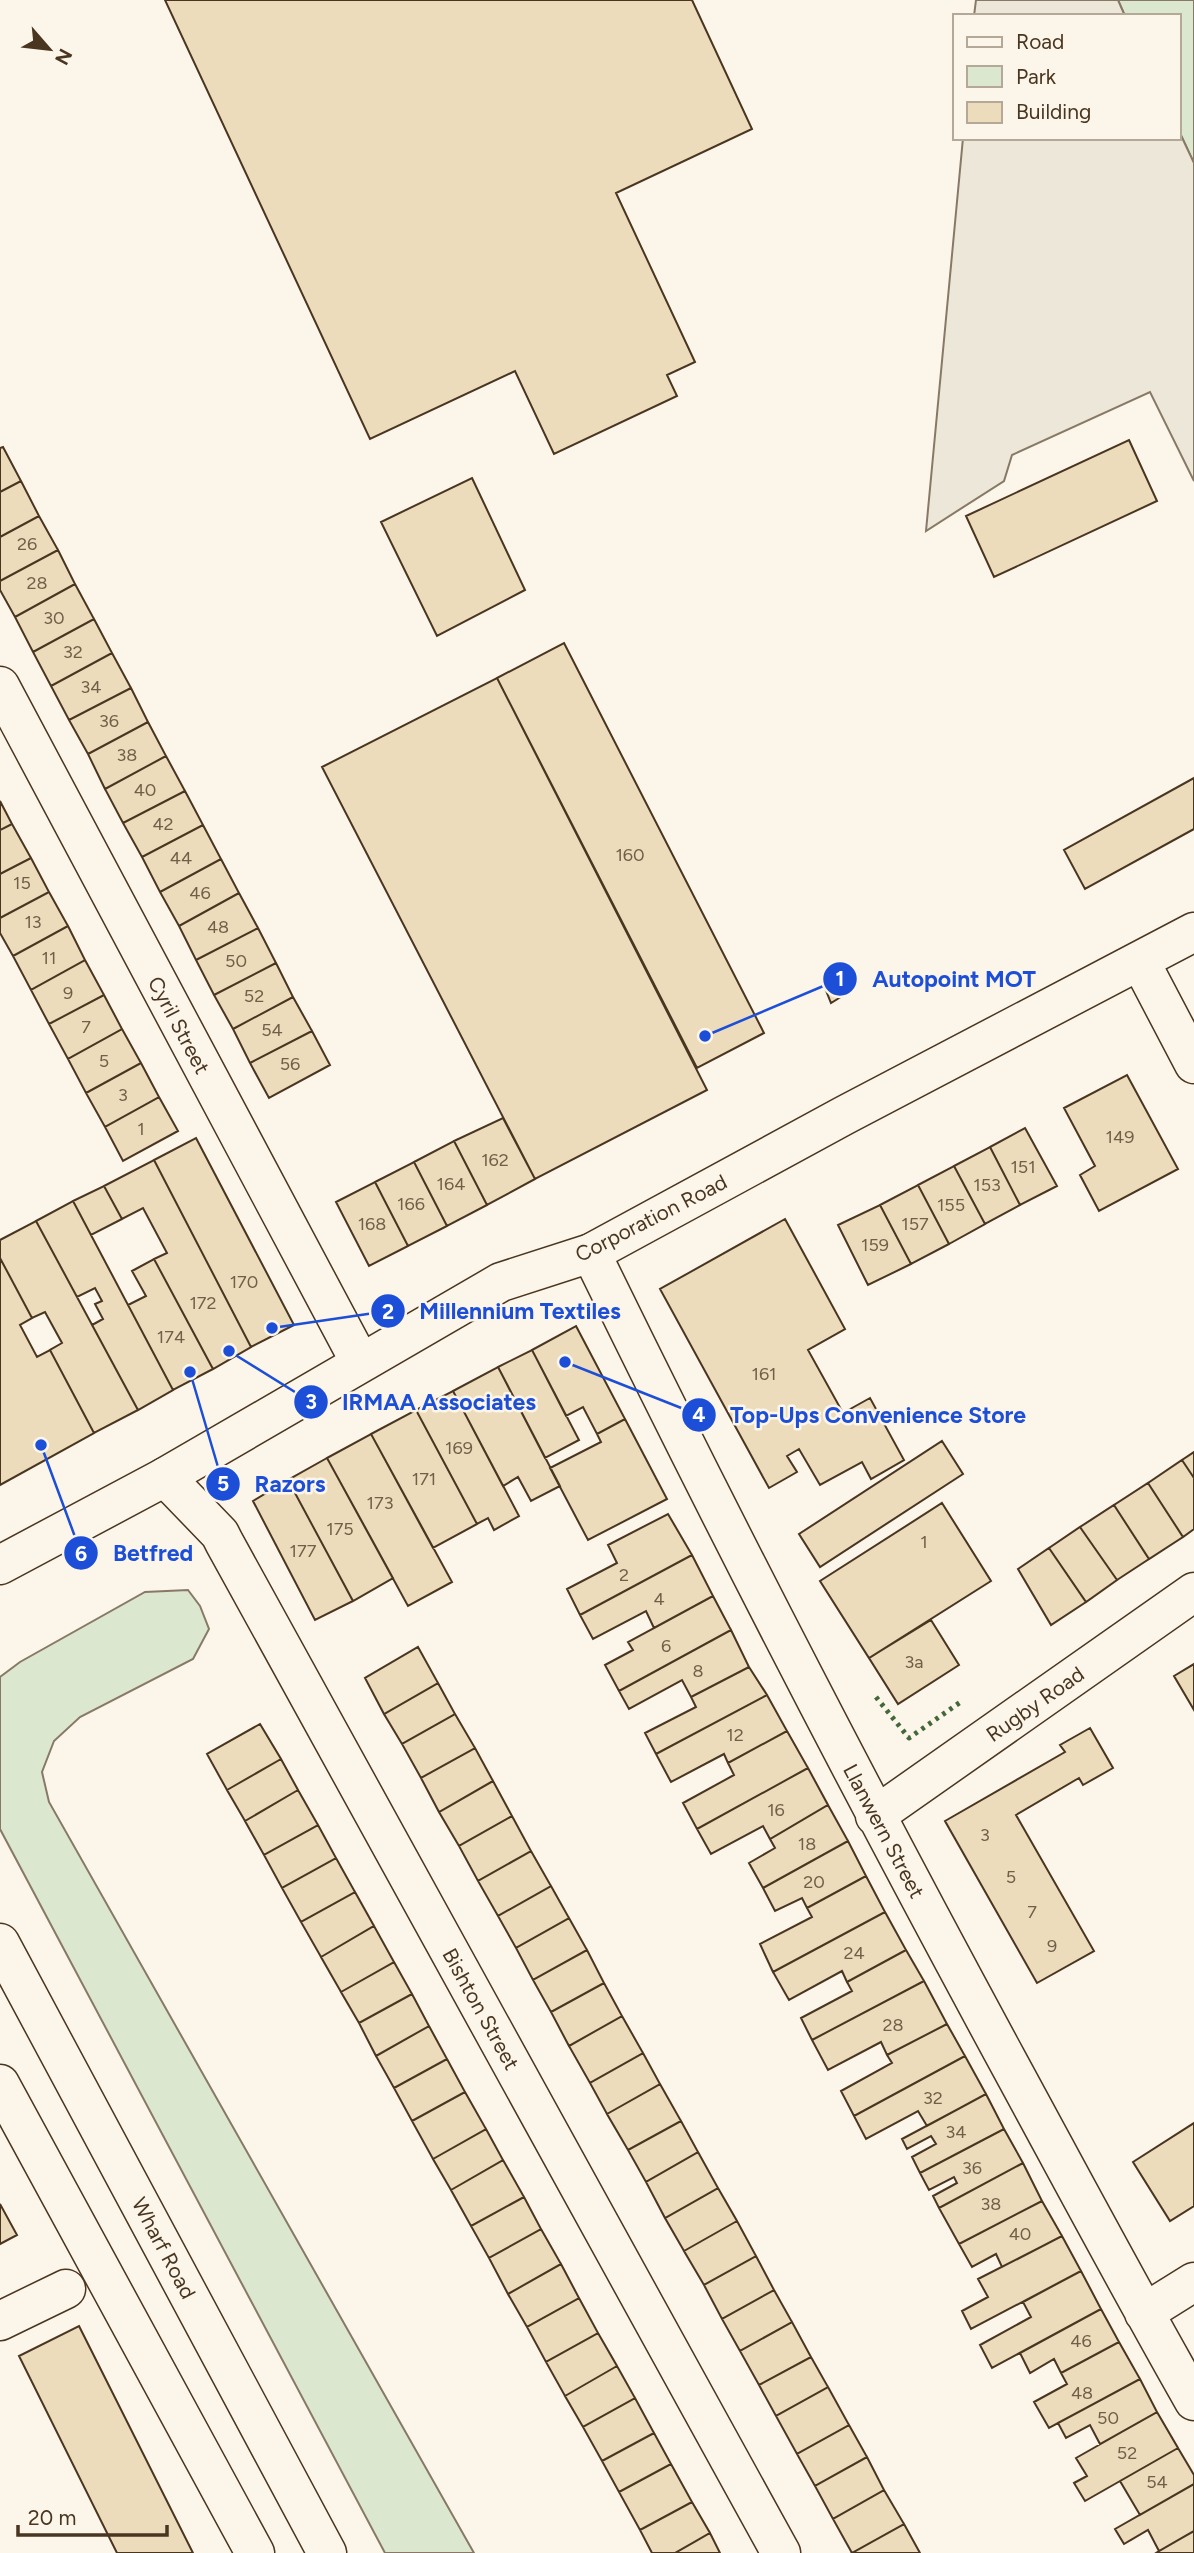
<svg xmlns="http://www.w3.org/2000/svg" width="1194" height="2553" font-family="Figtree,sans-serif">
	<rect width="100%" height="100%" fill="#fbf6e9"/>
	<path fill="#dce7d0" stroke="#887966" stroke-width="2" d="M1118 0H1194V163L1178 129V16H1125Z
		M188 1590 200 1606 209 1629 193 1659 80 1717 54 1741 42 1772 49 1802 474 2553H385L0 1829V1677L20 1662 145 1592Z"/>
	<path fill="#ede7d9" stroke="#887966" stroke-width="2" d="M976 0H1118L1125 16H974Z
		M1178 129 1194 163V481L1150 392 1012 455 1004 481 926 531 963 138H1178Z"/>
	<path fill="#ecdcbc" stroke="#4a3520" stroke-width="2" d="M165 0H692L752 129 616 193 695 362 667 375 677 396 554 454 515 371 370 439Z
		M1129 440 1157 501 994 577 966 516Z
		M3 447 21 481 0 492V448Z
		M472 478 525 590 437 636 381 522Z
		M21 481 39 516 0 537V492Z
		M39 516 58 550 0 581V537Z
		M58 550 75 584 15 617 0 590V581Z
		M75 584 94 619 33 652 15 617Z
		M94 619 112 653 51 686 33 652Z
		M564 643 764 1033 697 1068 497 678Z
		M112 653 131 688 69 720 51 686Z
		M497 678 707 1090 535 1179 322 767Z
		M131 688 148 722 88 754 69 720Z
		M148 722 166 756 105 789 88 754Z
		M166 756 185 791 123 823 105 789Z
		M1194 778V829L1085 889 1064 850Z
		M185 791 203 825 142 857 123 823Z
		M0 801 12 824 0 830Z
		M12 824 31 858 0 874V830Z
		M203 825 221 859 160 892 142 857Z
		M31 858 49 892 0 918V874Z
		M221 859 239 893 179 926 160 892Z
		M49 892 68 926 13 956 0 933V918Z
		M239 893 258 928 196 960 179 926Z
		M68 926 85 960 31 990 13 956Z
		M258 928 276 963 214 995 196 960Z
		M85 960 104 995 49 1024 31 990Z
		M276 963 293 997 233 1029 214 995Z
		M837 983 844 995 831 1003 825 988Z
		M104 995 122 1029 68 1059 49 1024Z
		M293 997 312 1031 250 1063 233 1029Z
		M122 1029 141 1063 86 1093 68 1059Z
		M312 1031 330 1065 269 1098 250 1063Z
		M141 1063 159 1097 105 1127 86 1093Z
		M1127 1075 1178 1169 1099 1211 1080 1175 1095 1166 1064 1108Z
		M159 1097 178 1131 123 1161 105 1127Z
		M503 1118 535 1179 487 1205 454 1141Z
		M1025 1128 1057 1186 1020 1205 990 1147Z
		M196 1138 294 1325 251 1347 154 1160Z
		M454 1141 487 1205 447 1226 414 1162Z
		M990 1147 1020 1205 985 1224 954 1166Z
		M154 1160 251 1347 213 1369 154 1259 167 1253 143 1208 122 1219 104 1186Z
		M414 1162 447 1226 408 1246 375 1182Z
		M954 1166 985 1224 949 1244 918 1185Z
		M375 1182 408 1246 369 1266 336 1202Z
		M918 1185 949 1244 911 1264 880 1205Z
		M104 1186 122 1219 91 1235 73 1201Z
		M73 1201 173 1390 138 1410 92 1325 103 1319 95 1304 102 1301 95 1288 77 1297 36 1221Z
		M880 1205 911 1264 868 1285 838 1225Z
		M785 1219 845 1329 808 1350 843 1413 870 1398 904 1460 871 1479 862 1462 820 1485 799 1449 787 1456 797 1472 769 1488 660 1289Z
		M36 1221 138 1410 94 1433 50 1350 62 1343 45 1312 32 1318 0 1258V1240Z
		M0 1258 32 1318 20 1325 37 1357 50 1350 94 1433 0 1485Z
		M154 1259 213 1369 173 1390 128 1305 146 1296 132 1271Z
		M576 1326 625 1419 597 1434 583 1407 566 1416 532 1350Z
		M532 1350 579 1440 545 1458 498 1367Z
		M498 1367 560 1486 531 1501 518 1477 503 1486 453 1391Z
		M453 1391 519 1516 494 1530 488 1518 477 1524 416 1410Z
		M416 1410 477 1524 433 1548 371 1434Z
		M625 1419 667 1499 588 1540 550 1468 601 1442 597 1434Z
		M371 1434 452 1582 408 1606 327 1458Z
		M942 1441 963 1474 820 1567 799 1534Z
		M1194 1452V1478L1182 1460Z
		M327 1458 393 1578 353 1601 288 1480Z
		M1182 1460 1194 1478V1529L1183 1537 1148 1483Z
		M288 1480 353 1601 315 1620 253 1501Z
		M1148 1483 1183 1537 1149 1559 1114 1505Z
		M942 1503 991 1581 869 1658 820 1581Z
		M1114 1505 1149 1559 1117 1580 1080 1527Z
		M668 1514 692 1555 580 1615 567 1589 617 1563 608 1545Z
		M1080 1527 1117 1580 1086 1602 1049 1548Z
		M1049 1548 1086 1602 1051 1625 1018 1569Z
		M692 1555 713 1596 654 1628 646 1611 593 1639 580 1615Z
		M713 1596 731 1630 619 1691 605 1665 633 1650 628 1642Z
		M931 1620 959 1665 898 1704 869 1658Z
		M731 1630 749 1667 691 1697 682 1680 629 1709 619 1691Z
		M418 1647 438 1683 384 1714 365 1678Z
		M1194 1664V1710L1174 1676Z
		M749 1667 767 1695 656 1754 645 1733 696 1707 691 1697Z
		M438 1683 455 1714 402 1744 384 1714Z
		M767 1695 787 1731 728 1763 724 1754 671 1782 656 1754Z
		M455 1714 475 1748 421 1778 402 1744Z
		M260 1724 281 1759 227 1790 207 1754Z
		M1090 1728 1113 1768 1083 1785 1079 1778 1016 1815 1094 1951 1037 1983 945 1821 1065 1752 1060 1745Z
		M787 1731 808 1768 697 1829 683 1803 734 1775 728 1763Z
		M475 1748 493 1781 439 1812 421 1778Z
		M281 1759 298 1790 245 1821 227 1790Z
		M808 1768 828 1805 770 1839 763 1826 711 1854 697 1829Z
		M493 1781 512 1816 459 1846 439 1812Z
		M298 1790 318 1825 264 1855 245 1821Z
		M828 1805 848 1841 763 1888 749 1863 775 1848 770 1839Z
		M512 1816 531 1851 478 1881 459 1846Z
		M318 1825 336 1858 282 1888 264 1855Z
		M848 1841 866 1876 807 1908 802 1898 775 1911 763 1888Z
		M531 1851 551 1886 498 1916 478 1881Z
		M336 1858 355 1892 301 1922 282 1888Z
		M866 1876 885 1912 773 1972 760 1944 812 1917 807 1908Z
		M551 1886 569 1918 516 1948 498 1916Z
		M355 1892 374 1926 321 1957 301 1922Z
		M885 1912 906 1950 847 1982 842 1971 789 2000 773 1972Z
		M569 1918 587 1950 533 1980 516 1948Z
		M374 1926 394 1962 341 1992 321 1957Z
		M587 1950 604 1983 551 2012 533 1980Z
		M906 1950 924 1981 812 2040 801 2018 852 1991 847 1982Z
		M394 1962 412 1994 359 2023 341 1992Z
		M924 1981 947 2024 887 2055 881 2042 828 2070 812 2040Z
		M604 1983 622 2016 569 2046 551 2012Z
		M412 1994 429 2026 376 2056 359 2023Z
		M622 2016 643 2053 590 2083 569 2046Z
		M947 2024 965 2056 854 2116 841 2091 892 2063 887 2055Z
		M429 2026 447 2059 394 2088 376 2056Z
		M643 2053 660 2084 607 2114 590 2083Z
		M965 2056 986 2094 927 2126 918 2111 866 2139 854 2116Z
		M447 2059 465 2092 412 2121 394 2088Z
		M660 2084 681 2121 628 2150 607 2114Z
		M465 2092 486 2129 433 2159 412 2121Z
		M986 2094 1004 2129 920 2173 912 2157 936 2144 931 2136 907 2149 902 2139Z
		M681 2121 698 2152 646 2182 628 2150Z
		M1194 2123V2206L1170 2221 1133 2162Z
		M486 2129 503 2160 451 2190 433 2159Z
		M1004 2129 1023 2163 939 2208 933 2196 957 2183 954 2177 929 2190 920 2173Z
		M698 2152 718 2188 665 2218 646 2182Z
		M503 2160 524 2197 471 2226 451 2190Z
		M1023 2163 1042 2201 959 2244 939 2208Z
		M718 2188 737 2221 684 2251 665 2218Z
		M524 2197 541 2229 489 2258 471 2226Z
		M1042 2201 1062 2236 1002 2267 996 2254 972 2267 959 2244Z
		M0 2204 17 2235 0 2244Z
		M737 2221 756 2256 704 2285 684 2251Z
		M541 2229 561 2264 508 2294 489 2258Z
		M1062 2236 1081 2271 971 2329 962 2311 988 2297 978 2279Z
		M756 2256 774 2290 722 2319 704 2285Z
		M561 2264 579 2298 527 2327 508 2294Z
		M1081 2271 1101 2309 992 2368 980 2345 1031 2317 1023 2302Z
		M774 2290 792 2322 740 2351 722 2319Z
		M579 2298 598 2333 546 2362 527 2327Z
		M1101 2309 1119 2342 1061 2373 1054 2359 1030 2373 1020 2353Z
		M792 2322 811 2357 759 2385 740 2351Z
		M79 2326 193 2553H117L19 2356Z
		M598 2333 617 2366 565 2396 546 2362Z
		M1119 2342 1140 2379 1049 2428 1034 2402 1067 2384 1061 2373Z
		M811 2357 828 2387 776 2416 759 2385Z
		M617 2366 635 2398 583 2427 565 2396Z
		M1140 2379 1157 2412 1100 2444 1090 2425 1066 2438 1058 2423Z
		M828 2387 849 2425 797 2454 776 2416Z
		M635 2398 654 2433 602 2461 583 2427Z
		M1157 2412 1178 2448 1085 2501 1074 2483 1087 2476 1076 2458Z
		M849 2425 867 2457 815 2486 797 2454Z
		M654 2433 671 2464 619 2492 602 2461Z
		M1178 2448 1194 2475V2484L1140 2515 1120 2481Z
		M867 2457 884 2490 833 2519 815 2486Z
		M671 2464 692 2502 640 2530 619 2492Z
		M1194 2484V2531L1159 2551 1148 2530 1124 2544 1115 2529Z
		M884 2490 904 2524 852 2553 833 2519Z
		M692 2502 710 2533 675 2553H652L640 2530Z
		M904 2524 920 2553H852Z
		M1194 2531V2553H1156L1159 2551Z
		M710 2533 720 2553H675Z"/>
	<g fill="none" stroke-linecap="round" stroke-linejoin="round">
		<g stroke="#4a3520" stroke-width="41">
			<path id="minor" d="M0 686 360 1362
				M1140 961 1194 1064
				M591 1253C723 1524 862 1792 1006 2058 1068 2172 1129 2287 1194 2401
				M165 1477 220 1534 224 1542 781 2553
				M875 1816 1194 1592
				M1144 2313 1194 2282
				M0 2321 66 2289"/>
		</g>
		<g stroke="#4a3520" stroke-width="41">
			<path id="tertiary" d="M0 1565 165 1477 501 1282 591 1253 845 1115 1194 932"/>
		</g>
		<g stroke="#4a3520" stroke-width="41">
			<path id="secondary" d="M0 1943 327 2553
				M0 2084 255 2553"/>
		</g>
		<use href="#minor" stroke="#fbf6e9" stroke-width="38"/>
		<use href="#tertiary" stroke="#fbf6e9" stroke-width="38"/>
		<use href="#secondary" stroke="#fbf6e9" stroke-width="38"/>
		<path stroke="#436837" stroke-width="5" stroke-dasharray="3.5 5" stroke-linecap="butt" d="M876 1697 909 1738 962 1701"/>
	</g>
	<g text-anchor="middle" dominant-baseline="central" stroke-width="5" stroke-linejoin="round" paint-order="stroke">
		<g font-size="18" fill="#725f47">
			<text x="27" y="544">26</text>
			<text x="37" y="583">28</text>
			<text x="54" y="618">30</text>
			<text x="73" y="652">32</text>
			<text x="91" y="687">34</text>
			<text x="109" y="721">36</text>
			<text x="127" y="755">38</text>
			<text x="145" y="790">40</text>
			<text x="163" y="824">42</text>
			<text x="630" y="855">160</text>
			<text x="181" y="858">44</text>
			<text x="22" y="883">15</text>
			<text x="200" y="893">46</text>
			<text x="33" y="922">13</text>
			<text x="218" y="927">48</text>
			<text x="49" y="958">11</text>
			<text x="236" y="961">50</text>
			<text x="68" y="993">9</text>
			<text x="254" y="996">52</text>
			<text x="86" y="1027">7</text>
			<text x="272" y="1030">54</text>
			<text x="104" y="1061">5</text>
			<text x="290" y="1064">56</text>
			<text x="123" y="1095">3</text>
			<text x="141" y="1129">1</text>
			<text x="1120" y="1137">149</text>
			<text x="495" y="1160">162</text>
			<text x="1023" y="1167">151</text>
			<text x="451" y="1184">164</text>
			<text x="987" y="1185">153</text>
			<text x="411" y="1204">166</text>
			<text x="951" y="1205">155</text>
			<text x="372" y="1224">168</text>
			<text x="915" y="1224">157</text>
			<text x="875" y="1245">159</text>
			<text x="244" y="1282">170</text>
			<text x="203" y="1303">172</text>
			<text x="171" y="1337">174</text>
			<text x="764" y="1374">161</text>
			<text x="459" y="1448">169</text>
			<text x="424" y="1479">171</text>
			<text x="380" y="1503">173</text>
			<text x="340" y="1529">175</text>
			<text x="924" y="1542">1</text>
			<text x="303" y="1551">177</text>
			<text x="624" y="1575">2</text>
			<text x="659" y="1599">4</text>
			<text x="666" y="1646">6</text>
			<text x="914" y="1662">3a</text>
			<text x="698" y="1671">8</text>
			<text x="735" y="1735">12</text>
			<text x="776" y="1810">16</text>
			<text x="985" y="1835">3</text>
			<text x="807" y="1844">18</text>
			<text x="1011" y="1877">5</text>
			<text x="814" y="1882">20</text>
			<text x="1032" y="1912">7</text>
			<text x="1052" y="1946">9</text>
			<text x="854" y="1953">24</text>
			<text x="893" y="2025">28</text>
			<text x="933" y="2098">32</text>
			<text x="956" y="2132">34</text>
			<text x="972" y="2168">36</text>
			<text x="991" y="2204">38</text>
			<text x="1020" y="2234">40</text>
			<text x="1081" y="2341">46</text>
			<text x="1082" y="2393">48</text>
			<text x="1108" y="2418">50</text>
			<text x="1127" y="2453">52</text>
			<text x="1157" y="2482">54</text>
		</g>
		<g font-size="21" fill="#4a3520" stroke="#fbf6e9">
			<text transform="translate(179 1025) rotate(62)">Cyril Street</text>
			<text transform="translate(651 1218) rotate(-27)">Corporation Road</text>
			<text transform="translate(1035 1704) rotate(-35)">Rugby Road</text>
			<text transform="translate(884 1831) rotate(62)">Llanwern Street</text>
			<text transform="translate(481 2009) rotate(61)">Bishton Street</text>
			<text transform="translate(164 2248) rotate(62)">Wharf Road</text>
		</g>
	</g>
	<path fill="none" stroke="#1d4ed8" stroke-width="2.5" d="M705 1036L840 979M272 1328L388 1311M229 1351L311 1402M565 1362L699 1415M190 1372L223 1484M41 1445L81 1553"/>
	<g fill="#1d4ed8" stroke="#fbf6e9" stroke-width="2.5">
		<circle cx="705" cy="1036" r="7"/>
		<circle cx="272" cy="1328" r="7"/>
		<circle cx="229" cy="1351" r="7"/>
		<circle cx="565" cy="1362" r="7"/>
		<circle cx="190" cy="1372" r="7"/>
		<circle cx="41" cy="1445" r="7"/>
		<circle cx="840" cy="979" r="18"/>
		<circle cx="388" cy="1311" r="18"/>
		<circle cx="311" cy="1402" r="18"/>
		<circle cx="699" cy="1415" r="18"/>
		<circle cx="223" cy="1484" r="18"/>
		<circle cx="81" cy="1553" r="18"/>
	</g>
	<g font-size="21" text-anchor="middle" font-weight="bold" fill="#fff">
		<text x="840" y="986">1</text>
		<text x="388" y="1319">2</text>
		<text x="311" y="1409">3</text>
		<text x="699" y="1422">4</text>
		<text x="223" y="1491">5</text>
		<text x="81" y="1561">6</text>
	</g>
	<g font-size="23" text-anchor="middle" font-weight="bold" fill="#1d4ed8" stroke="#fbf6e9" stroke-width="5" stroke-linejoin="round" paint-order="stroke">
		<text x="954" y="987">Autopoint MOT</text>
		<text x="520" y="1319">Millennium Textiles</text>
		<text x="439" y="1410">IRMAA Associates</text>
		<text x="878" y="1423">Top-Ups Convenience Store</text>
		<text x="290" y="1492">Razors</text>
		<text x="153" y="1561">Betfred</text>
	</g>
	<rect x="953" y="14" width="228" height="126" fill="#fbf6e9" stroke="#b4a999" stroke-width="2"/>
	<rect x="967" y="37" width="35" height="10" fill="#fbf6e9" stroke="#b4a999" stroke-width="2"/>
	<text x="1016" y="49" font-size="21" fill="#4a3520">Road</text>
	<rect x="967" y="66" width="35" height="21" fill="#dce7d0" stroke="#b4a999" stroke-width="2"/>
	<text x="1016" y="84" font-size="21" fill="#4a3520">Park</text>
	<rect x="967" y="102" width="35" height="21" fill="#ecdcbc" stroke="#b4a999" stroke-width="2"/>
	<text x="1016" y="119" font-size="21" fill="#4a3520">Building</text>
	<g transform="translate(49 49) rotate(118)" stroke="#fbf6e9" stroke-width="5" paint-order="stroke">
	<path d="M0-5L12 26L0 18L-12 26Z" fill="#4a3520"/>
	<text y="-10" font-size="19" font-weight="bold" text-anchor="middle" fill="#4a3520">N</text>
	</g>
	<path d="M18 2525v10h149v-10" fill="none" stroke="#4a3520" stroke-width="3.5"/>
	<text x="28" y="2525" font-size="21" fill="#4a3520" stroke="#fbf6e9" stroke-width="5" paint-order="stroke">20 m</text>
</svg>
